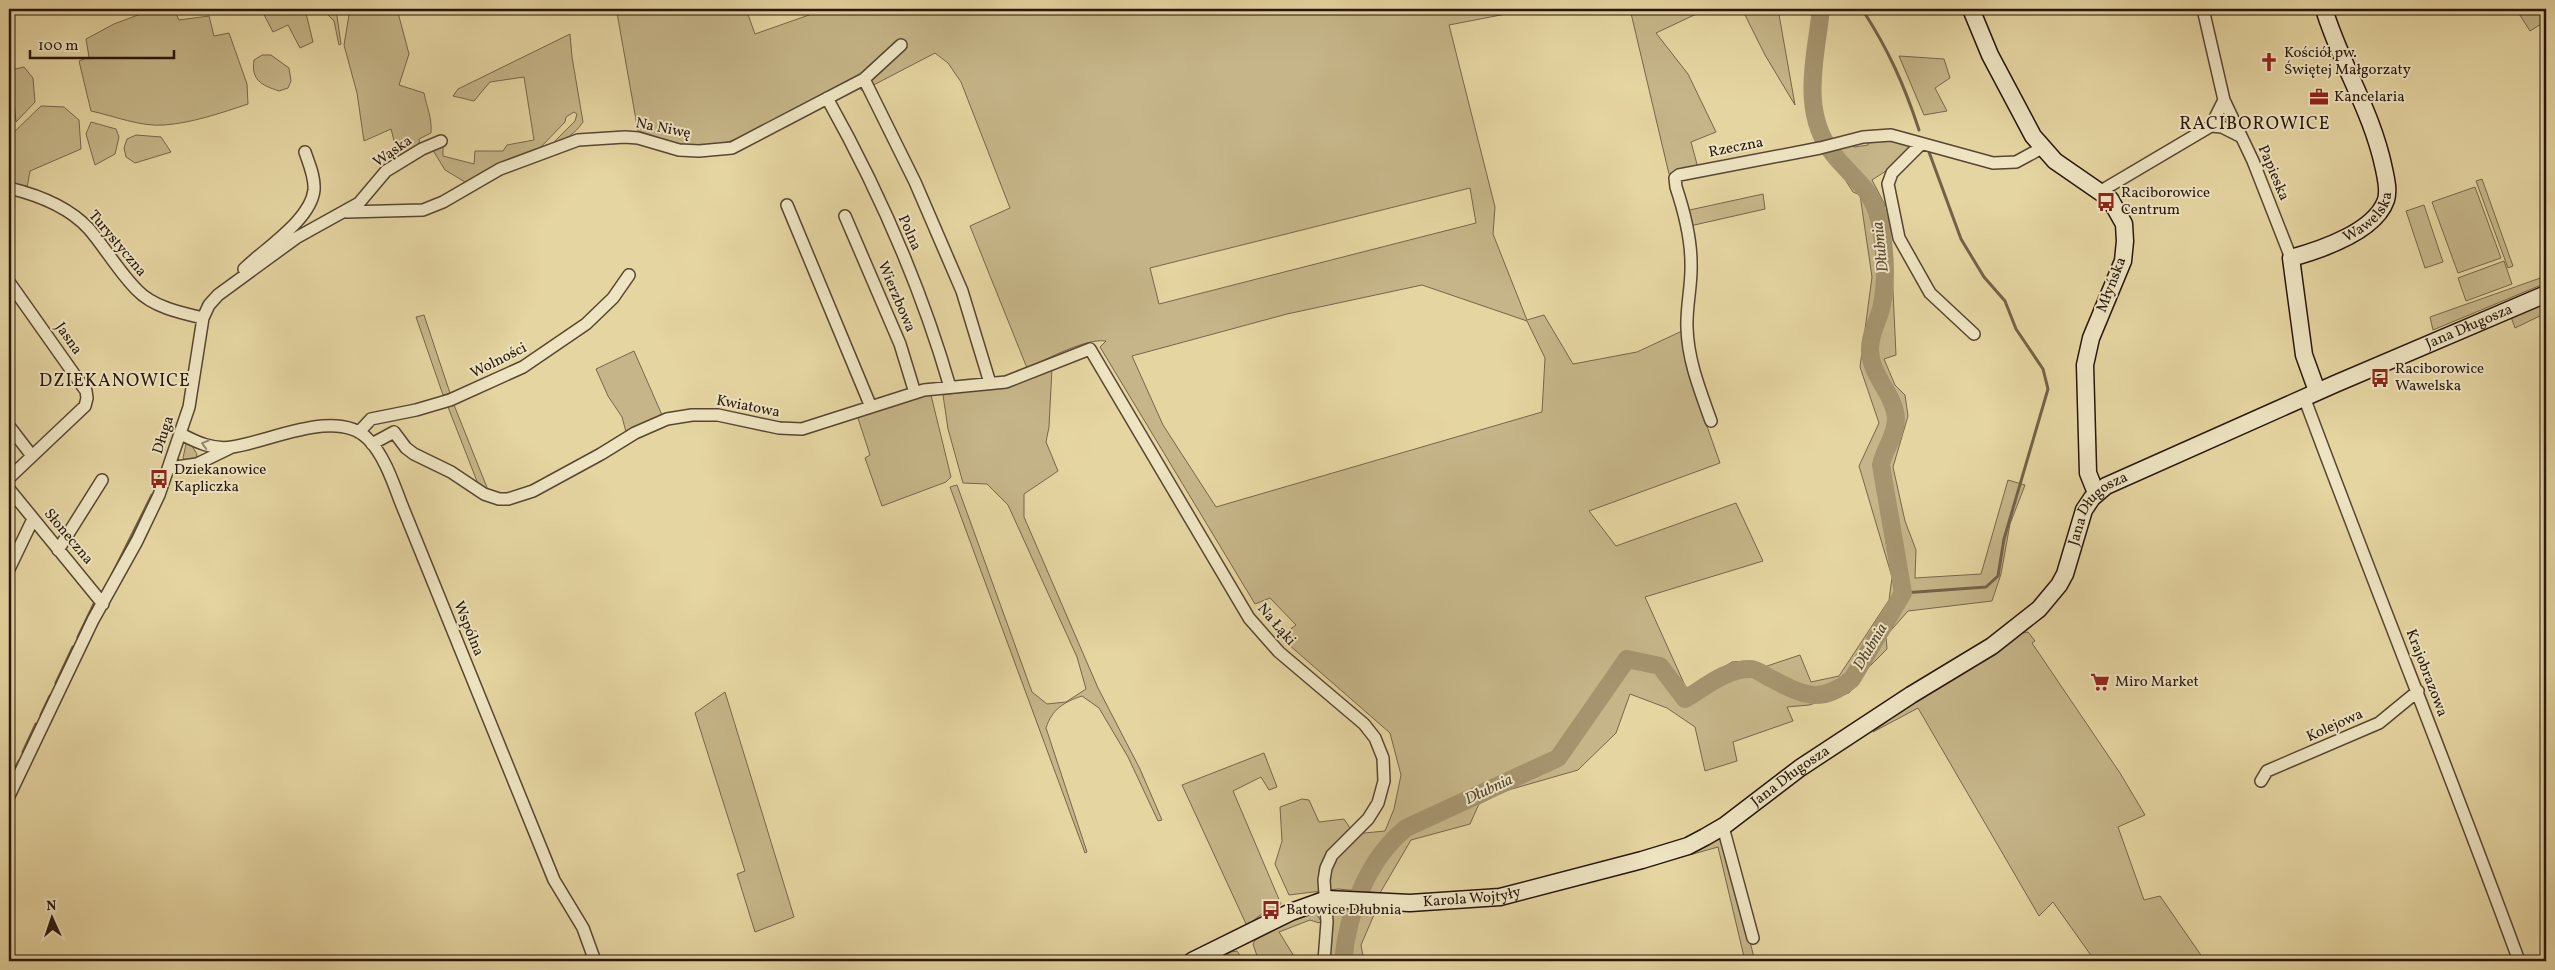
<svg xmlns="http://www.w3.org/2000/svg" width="2555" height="970" font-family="Vollkorn,serif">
	<rect width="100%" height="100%" fill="#e5d5a1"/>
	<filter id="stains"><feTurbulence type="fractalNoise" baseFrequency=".004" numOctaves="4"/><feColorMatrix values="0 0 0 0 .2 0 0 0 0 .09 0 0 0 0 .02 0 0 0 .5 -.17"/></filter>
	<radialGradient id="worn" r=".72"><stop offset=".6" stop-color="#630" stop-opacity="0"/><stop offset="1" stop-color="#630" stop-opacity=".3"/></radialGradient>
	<path fill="#c5b588" stroke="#76664a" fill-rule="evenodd" d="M154 9H174L179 20 209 16 214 36 229 33 247 84 248 104C221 113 192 123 164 125 141 127 114 116 91 111L79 61 89 57 86 39 114 24Z
		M261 9H305L313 42 300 48 288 25 273 32Z
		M322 9H336L341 44 339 45 334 21Z
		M344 9H397L409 54 399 85 424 93C427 109 432 116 431 133L419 139 420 148 399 160 391 129 364 141 357 93 344 45 349 15Z
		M629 9H746L755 34 826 9H1532L1449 25 1495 207 1493 234 1527 320 1544 315 1573 364 1637 352 1682 331 1691 381 1720 463 1589 511 1616 546 1736 503 1763 561 1645 597 1687 690 1732 662 1747 661 1761 668 1800 655 1811 682 1839 676 1889 600 1892 577 1859 466 1879 423 1860 367 1872 277 1860 195 1853 192 1827 151 1851 145 1855 147 1868 145V141L1883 139 1909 144 1910 148 1889 169 1872 180 1884 203 1892 270 1896 355 1884 359 1895 385 1905 395 1908 416 1893 467 1905 521 1916 550 1915 578 1981 574 2008 480 2025 485 2010 524 2001 574 1992 601 1908 611 1886 636 1887 649 1864 672 1849 693 1809 705 1787 707 1793 721 1733 742 1737 761 1705 771 1695 727 1667 708 1630 694 1616 733 1578 770 1505 791 1479 804 1470 824 1411 840 1380 893 1338 889 1289 895 1275 864 1282 841 1280 807 1302 799 1309 800 1319 822 1344 819 1354 834 1385 831 1394 809 1401 775 1390 733 1280 637 1296 625 1270 598 1255 604 1100 347 1106 341C1085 338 1048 359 1027 368L970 226 1010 208 961 82 948 63 935 53 862 91 854 80C816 99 746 143 705 147 683 148 659 137 638 131L617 13ZM1470 188 1476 223 1159 304 1150 268ZM1422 285 1527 321 1545 358 1542 412 1216 507 1163 425 1132 356 1287 314Z
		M1630 9H1707L1656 33 1688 74 1716 132 1691 142 1698 168 1669 174Z
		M1742 9H1778L1795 105 1765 55Z
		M2516 9H2546V21L2530 31Z
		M570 34 572 57 583 122C575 134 565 140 552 144L575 121 577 114 574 112 566 117 565 122 536 152 465 182 445 170 431 147 443 144V156L474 164 475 151H503L507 145 534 140 524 77 490 82 474 101 453 96 458 89Z
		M262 55H271L289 68 291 81 288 88 279 91C261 85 251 80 254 60Z
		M1899 56 1944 59 1950 78 1935 88 1947 111 1924 115Z
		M24 67 33 78 35 102 16 122 11 70Z
		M41 106 64 107 79 120 81 149 30 171 27 188 9 182V137Z
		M91 122 116 129 119 137 115 154 95 165 86 134Z
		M136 135 161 137 171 152 135 163 126 157 124 148 127 139Z
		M2482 179 2513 266 2508 268 2476 181Z
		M2475 187 2501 258 2458 273 2432 202Z
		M1763 194 1765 209 1690 226 1685 211Z
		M2424 205 2443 262 2425 268 2406 211Z
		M2504 261 2512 284 2466 301 2458 278Z
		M2546 276V283L2433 330 2430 317Z
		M2546 300V313L2515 328 2510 314Z
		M424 315 450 393 443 395 416 317Z
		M634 351 662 415 626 432 622 417 608 396 596 369Z
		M1052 368 1049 427 1046 442 1058 471 1024 494V517L1098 688 1140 769 1162 820 1158 821 1128 757 1099 708 1082 696C1064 702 1052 709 1046 728L1087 852 1085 853 950 487 957 485 1032 692 1047 704 1066 702 1086 689 1077 657 1008 505 987 484 963 483 948 429 943 395 1005 386Z
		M930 391 951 477 946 482 882 506 865 458 870 455 857 415Z
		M454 405 488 490 480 489 448 407Z
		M186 444 192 446 197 454 196 458 187 462 183 458Z
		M2028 632 2035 641 2032 643 2120 773 2145 815 2118 827 2144 900 2160 896 2205 961H2095L2053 902 2039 916 1918 708 1873 732 1913 702 2021 633Z
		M725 692 794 917 755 932 737 874 745 871 695 713Z
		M1264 753 1277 787 1269 790 1261 777 1233 791 1281 904 1259 916 1247 926 1182 785Z
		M1718 836 1725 846 1755 961H1745L1718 847 1661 863Z
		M1335 907 1376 910 1361 945 1364 961H1328L1330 919Z
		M1308 911 1316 913 1321 921 1319 923 1310 920 1279 932 1297 961H1264L1262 957 1258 959 1253 944 1255 940Z
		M1237 951 1243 960 1218 961 1231 952Z"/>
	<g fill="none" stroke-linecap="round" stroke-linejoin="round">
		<path stroke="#736247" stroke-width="3" d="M1862 9C1888 49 1904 84 1919 130
			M112 575 152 495
			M1903 593 1986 587 1998 576 2004 539 2048 389 2043 369 2016 329 2005 301 1984 277 1961 239 1929 152
			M78 637 95 602
			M56 683 73 647
			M41 715 50 696
			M23 752 36 724
			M14 771 19 761
			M9 783 10 780"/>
		<path stroke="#a5946e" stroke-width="18" d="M1343 961C1348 912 1367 860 1406 828L1558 758 1627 659 1660 666 1685 699C1704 688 1727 668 1751 669 1756 669 1763 674 1768 677 1801 694 1820 706 1852 679L1903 593 1881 465C1884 449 1896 436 1896 419 1895 394 1869 374 1870 349 1870 334 1877 323 1881 309 1888 281 1885 239 1877 212 1869 187 1849 174 1834 155 1799 113 1816 57 1821 9"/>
		<g stroke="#574631" stroke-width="14">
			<path id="street" d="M2203 9 2224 100 2211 126
				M864 79 915 182 962 291 990 383
				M827 98C878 189 921 287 950 387
				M2224 100 2253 161 2291 258
				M1921 144 1892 173 1888 184 1899 238 1930 293 1974 334
				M9 188C38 195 68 206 89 229 106 249 119 272 137 290 153 307 181 313 203 318
				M2101 191 2211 126 2222 127 2240 136
				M787 205 871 407
				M347 212 423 210 443 202 500 169 578 140 625 137 638 138 679 150 699 151 732 148 864 79 901 45
				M845 216 900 344 915 393
				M244 269C264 249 311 220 314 190 315 177 309 164 305 152
				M9 282 86 391 87 398 85 406 9 478
				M2304 397C2374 586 2450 772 2519 961
				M1711 421C1700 390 1688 361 1687 328 1686 306 1692 285 1691 263 1691 237 1684 211 1676 187L1675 178 1679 175 1820 148 1863 137 1891 135 1993 163 2016 162 2042 148
				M9 426 32 456
				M359 432 371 419 416 410 450 400 523 367 586 324 613 298 629 275
				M181 434C196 442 213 450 232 447 269 442 337 407 368 439 384 455 393 482 401 503L554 880 583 928 595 961
				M372 444 394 432 406 448 414 454 451 472 484 494 499 499H508L533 491 601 454 635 433 667 419 692 415H718L779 428 802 429 924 390 1006 382 1090 349 1249 618 1279 652 1364 724 1375 738 1383 758 1384 781 1378 803 1368 819 1332 855 1326 868 1324 880 1327 922 1324 961
				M169 468 197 464 230 448
				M9 489 103 604
				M58 550 102 480
				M9 569 33 519
				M2261 781 2267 771 2379 723 2418 691
				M9 796 93 620 137 541 159 495 189 407 203 318 209 305 218 295 296 238 359 203 386 171 422 149 441 141
				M1723 827 1753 938"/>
		</g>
		<g stroke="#28160c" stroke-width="19">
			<g id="secondary">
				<path d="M1971 9 1990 55 2033 136 2055 161 2110 199 2124 224 2125 241 2123 261 2091 338 2085 365 2088 473 2096 493"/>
				<path id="s1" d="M2317 391 2304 355 2291 258C2320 250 2375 232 2386 200 2389 190 2386 179 2384 169 2372 111 2341 65 2324 9"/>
				<path id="s2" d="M1192 961 1291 912 1327 899 1410 903 1500 897 1642 860 1688 846 1705 837 1724 826 1800 768 1911 695 1992 646 2039 609 2059 585 2065 574 2084 510 2092 498 2106 486 2335 384 2546 294"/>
			</g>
		</g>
		<use href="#street" stroke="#eee4c2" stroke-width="11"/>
		<use href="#secondary" stroke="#eee4c2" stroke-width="16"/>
	</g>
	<defs><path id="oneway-chevron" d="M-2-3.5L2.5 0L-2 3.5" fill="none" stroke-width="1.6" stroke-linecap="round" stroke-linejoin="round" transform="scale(1.25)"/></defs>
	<use stroke="#958770" href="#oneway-chevron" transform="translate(205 444) rotate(-164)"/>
	<defs>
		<g id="church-bare" transform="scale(1.5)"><path d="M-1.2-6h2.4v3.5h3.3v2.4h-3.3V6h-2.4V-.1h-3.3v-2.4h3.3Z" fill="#8f2418" stroke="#eee4c2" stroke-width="2.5" paint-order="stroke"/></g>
		<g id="office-bare" transform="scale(1.5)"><path d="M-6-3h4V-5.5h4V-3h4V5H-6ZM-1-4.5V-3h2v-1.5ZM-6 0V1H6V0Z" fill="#8f2418" stroke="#eee4c2" stroke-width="2.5" paint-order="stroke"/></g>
		<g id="bus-bare" transform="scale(1.5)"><path d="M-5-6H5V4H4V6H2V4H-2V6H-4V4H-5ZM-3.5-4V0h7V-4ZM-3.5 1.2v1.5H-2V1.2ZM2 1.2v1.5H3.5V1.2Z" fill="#8f2418" stroke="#eee4c2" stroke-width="2.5" paint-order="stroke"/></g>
		<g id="supermarket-bare" transform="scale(1.5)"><path d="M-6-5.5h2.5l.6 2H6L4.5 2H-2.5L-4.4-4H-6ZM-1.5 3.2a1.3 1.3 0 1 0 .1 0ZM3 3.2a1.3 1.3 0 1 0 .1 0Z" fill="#8f2418" stroke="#eee4c2" stroke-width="2.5" paint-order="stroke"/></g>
	</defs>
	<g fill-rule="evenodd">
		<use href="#church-bare" x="2269" y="62"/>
		<use href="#office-bare" x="2319" y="97"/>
		<use href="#bus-bare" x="2106" y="202"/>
		<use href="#bus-bare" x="2380" y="378"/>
		<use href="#bus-bare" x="159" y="479"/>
		<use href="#supermarket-bare" x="2100" y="682"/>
		<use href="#bus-bare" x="1271" y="910"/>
	</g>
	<g text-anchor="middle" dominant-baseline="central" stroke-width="4" stroke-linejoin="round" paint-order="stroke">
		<g font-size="15" fill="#28160c" stroke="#eee4c2" text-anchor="start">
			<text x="2284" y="53">Kościół pw.<tspan x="2284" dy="17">Świętej Małgorzaty</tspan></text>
			<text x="2334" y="97">Kancelaria</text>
			<text x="2121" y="193">Raciborowice<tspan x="2121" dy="17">Centrum</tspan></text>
			<text x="2395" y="369">Raciborowice<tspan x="2395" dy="17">Wawelska</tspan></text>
			<text x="174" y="470">Dziekanowice<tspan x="174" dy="17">Kapliczka</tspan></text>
			<text x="2115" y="682">Miro Market</text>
			<text x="1286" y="910">Batowice Dłubnia</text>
		</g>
		<g font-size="15" fill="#28160c" stroke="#eee4c2">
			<text transform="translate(663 129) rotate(11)">Na Niwę</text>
			<text transform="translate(1736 148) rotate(-11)">Rzeczna</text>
			<text transform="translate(393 152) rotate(-35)">Wąska</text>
			<text transform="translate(2273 173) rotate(67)">Papieska</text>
			<text stroke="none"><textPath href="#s1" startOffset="226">Wawelska</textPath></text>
			<text transform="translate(909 233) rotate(66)">Polna</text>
			<text transform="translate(117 244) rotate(50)">Turystyczna</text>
			<text transform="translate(2112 285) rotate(-69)">Młyńska</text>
			<text transform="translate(896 297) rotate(67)">Wierzbowa</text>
			<text stroke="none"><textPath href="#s2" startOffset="1481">Jana Długosza</textPath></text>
			<text transform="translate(68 339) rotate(55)">Jasna</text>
			<text transform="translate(499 361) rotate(-27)">Wolności</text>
			<text transform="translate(748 407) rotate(11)">Kwiatowa</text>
			<text transform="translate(164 435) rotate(-72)">Długa</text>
			<text stroke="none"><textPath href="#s2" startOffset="1061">Jana Długosza</textPath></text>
			<text transform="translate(68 537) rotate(50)">Słoneczna</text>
			<text transform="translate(1276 625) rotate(49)">Na Łąki</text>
			<text transform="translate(468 629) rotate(68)">Wspólna</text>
			<text transform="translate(2426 673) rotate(69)">Krajobrazowa</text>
			<text transform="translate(2335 726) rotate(-24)">Kolejowa</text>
			<text stroke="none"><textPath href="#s2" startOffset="641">Jana Długosza</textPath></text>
			<text stroke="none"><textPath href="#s2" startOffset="294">Karola Wojtyły</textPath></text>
		</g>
		<g font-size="16" font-style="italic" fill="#5a4833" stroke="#eee4c2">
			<text transform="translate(1881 247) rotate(-96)">Dłubnia</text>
			<text transform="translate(1871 647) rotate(-59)">Dłubnia</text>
			<text transform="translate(1489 790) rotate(-25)">Dłubnia</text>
		</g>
		<g font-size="18" letter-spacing="1" fill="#28160c" stroke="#eee4c2">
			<text x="2255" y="124">RACIBOROWICE</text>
			<text x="115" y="381">DZIEKANOWICE</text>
		</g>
	</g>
	<rect width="2555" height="970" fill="none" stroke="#e5d5a1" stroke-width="30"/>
	<rect x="10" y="10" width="2535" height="950" fill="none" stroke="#28160c" stroke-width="2.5"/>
	<rect x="15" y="15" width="2525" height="940" fill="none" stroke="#28160c"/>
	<g transform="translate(52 918) rotate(357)" stroke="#eee4c2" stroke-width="4" paint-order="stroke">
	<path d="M0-4L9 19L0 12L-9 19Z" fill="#28160c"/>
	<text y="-8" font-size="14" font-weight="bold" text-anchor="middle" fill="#28160c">N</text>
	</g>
	<path d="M30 50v8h144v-8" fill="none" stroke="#28160c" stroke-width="2.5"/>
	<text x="38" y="50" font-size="15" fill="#28160c" stroke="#eee4c2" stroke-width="4" paint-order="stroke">100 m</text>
	<rect width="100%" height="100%" filter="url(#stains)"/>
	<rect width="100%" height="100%" fill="url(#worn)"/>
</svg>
